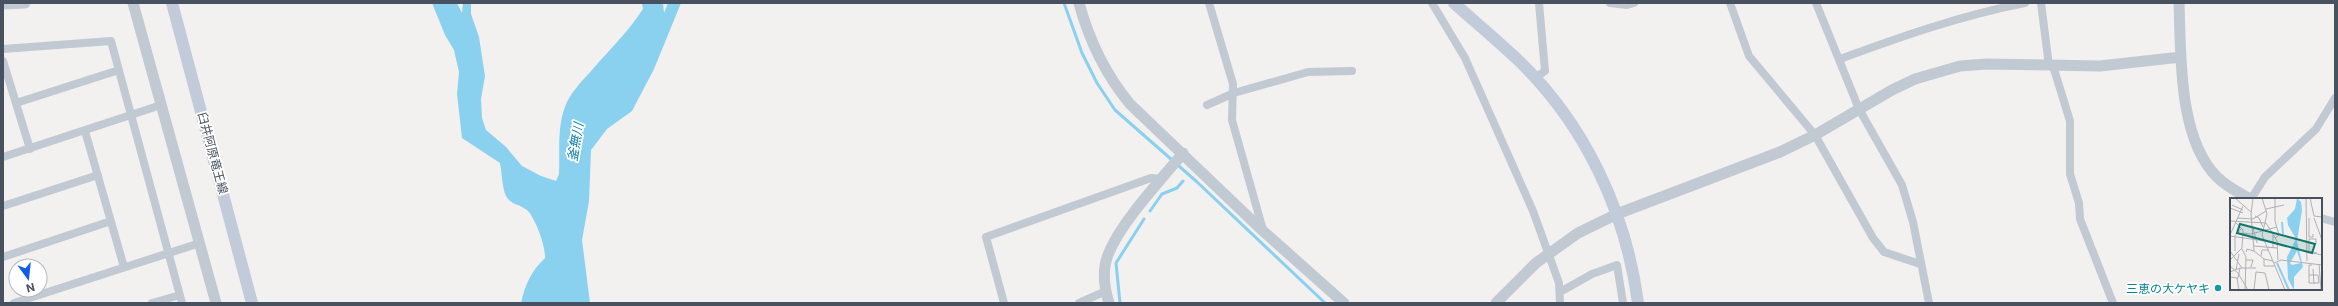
<svg xmlns="http://www.w3.org/2000/svg" width="2338" height="306" font-family="Inter,'Noto Sans JP',sans-serif">
	<rect width="100%" height="100%" fill="#f3f0f0"/>
	<path fill="#8ad0ef" d="M432 3H457L462 13 463 3H471V14L479 37 485 76 481 99 482 118 486 130 506 147 522 166 541 176 556 181 559 174C560 153 557 127 565 107 570 93 582 81 592 70 609 50 629 31 643 9L642 3H663L664 13 668 3H681L654 69 632 111 607 129 591 150 589 201 582 240 590 303H521C525 285 531 271 545 258 546 247 535 217 527 210 520 204 511 205 506 196 502 187 502 173 500 163L462 138 457 94 459 72 454 50 445 35Z"/>
	<g fill="none" stroke-linecap="round" stroke-linejoin="round">
		<path stroke="#8ad0ef" stroke-width="3" d="M1064 3 1082 53 1097 83 1115 110 1196 181 1325 303
			M1150 211 1162 194 1177 188 1183 181
			M1120 303 1116 263 1144 219"/>
		<path stroke="#c1c9d2" stroke-width="8" d="M1209 3 1233 84 1232 120 1263 230
			M1432 3 1465 58 1533 211 1559 283 1560 303
			M1610 3 1627 5 1634 3
			M1730 3 1749 56 1815 135 1873 238 1884 252 1920 264
			M1816 3 1859 109 1902 185 1913 222 1929 303
			M2041 3 2049 66
			M3 49 111 41 182 303
			M1840 59C1900 37 1962 15 2025 3
			M3 61 30 149
			M2053 66 2070 121V174L2079 203 2080 219 2113 303
			M1535 78 1545 71 1539 3
			M16 103 119 70
			M1207 105 1234 93 1308 72 1352 71
			M85 131 124 267
			M3 157 161 105
			M2251 199 2265 177 2316 129 2335 98
			M3 206 98 175
			M2321 218 2335 222
			M3 257 111 221
			M1560 292 1592 274 1617 265 1623 303
			M14 303 200 243
			M152 303 180 295
			M1004 303 986 237 1151 178 1162 179
			M1079 303 1106 291"/>
		<path stroke="#c1c9d2" stroke-width="11" d="M133 3 216 303
			M1079 3C1089 40 1106 75 1130 104L1263 231 1344 303
			M2179 3C2181 55 2178 138 2217 177 2227 187 2238 192 2250 199
			M3 4 25 3
			M1109 303C1104 287 1102 270 1108 255 1120 223 1161 180 1183 153
			M1496 303 1536 263 1578 233 1617 214 1780 152 1815 135 1892 90 1915 79 1960 66 1987 64 2100 66 2181 57"/>
		<path stroke="#c2cbd9" stroke-width="12" d="M172 3 252 303
			M1454 3C1475 22 1497 40 1518 60 1585 124 1626 212 1638 303"/>
	</g>
	<circle fill="#0f9aa8" stroke="#fff" stroke-width="1.5" cx="2218" cy="288" r="4"/>
	<g text-anchor="middle" dominant-baseline="central" stroke-width="3.5" stroke-linejoin="round" paint-order="stroke">
		<g font-size="12" fill="#47515f" stroke="#fff">
			<text transform="translate(213 153) rotate(75)">臼井阿原竜王線</text>
		</g>
		<g font-size="12" fill="#0d838f" stroke="#fff" text-anchor="end">
			<text x="2210" y="288">三恵の大ケヤキ</text>
		</g>
		<g font-size="13" font-style="italic" fill="#087db1" stroke="#fff">
			<text transform="translate(575 142) rotate(-80)">釜無川</text>
		</g>
	</g>
	<g transform="translate(2230 198)">
		<rect width="92" height="92" fill="#f3f0f0"/>
		<path d="M67 0 71 4 72 12 67 43 73 69 64 79V92L58 81 57 59 66 41 58 27 57 20 65 11ZM67 53 71 65 62 67 60 65Z" fill="#8ad0ef" fill-rule="evenodd"/>
		<path fill="none" stroke="#8ad0ef" stroke-width="2" d="M52 24 53 36M47 65 59 92"/>
		<path fill="none" stroke="#aeb0b6" stroke-width="1" d="M5 0 21 14M23 0 21 16 24 53M32 0 37 16 32 37 55 92M45 0V23L49 37 45 40M76 0 77 63M80 0 84 18 92 19M2 7 13 12M0 10 13 15M36 11 54 7M25 18 29 20 33 29M7 20 23 21 36 13M79 20V39H83V36M84 20 92 42M0 23 36 25 47 43 48 62M23 30 27 45M13 35 21 36 47 29M0 37 13 8M0 38 35 43M4 39 12 30M5 39V53M86 45V41H79V53L87 55M24 48 47 50M43 50V37M12 51 16 59 15 92M0 53 12 70M16 54 17 51 24 53 34 61 43 63M78 54 92 57M31 58 32 52H38M34 61V68H45M0 62 12 50 13 32 6 25M16 62H23L21 69M44 65 51 62 92 67M89 66 91 92M0 68 8 75 18 92M83 71 84 86M6 72 9 56M0 74 10 70H26M79 77H88L89 85H79V67H82M0 79 8 80 10 70M7 80 9 92M24 92 26 74 35 75 39 92"/>
		<path fill="#0f766e" fill-opacity="0.15" stroke="#0f766e" stroke-width="2" d="M10 26 85 46 82 55 7 35Z"/>
		<rect width="92" height="92" fill="none" stroke="#47515f" stroke-width="2"/>
	</g>
	<rect width="2338" height="306" fill="none" stroke="#47515f" stroke-width="8"/>
	<g transform="translate(28 278) rotate(165)"><circle r="19" fill="#ffffff" stroke="#b5b9bf"/>
	<path d="M0-3L7 15L0 10L-7 15Z" fill="#135cea"/>
	<text y="-6" font-size="11" font-weight="bold" text-anchor="middle" fill="#47515f">N</text>
	</g>
</svg>
